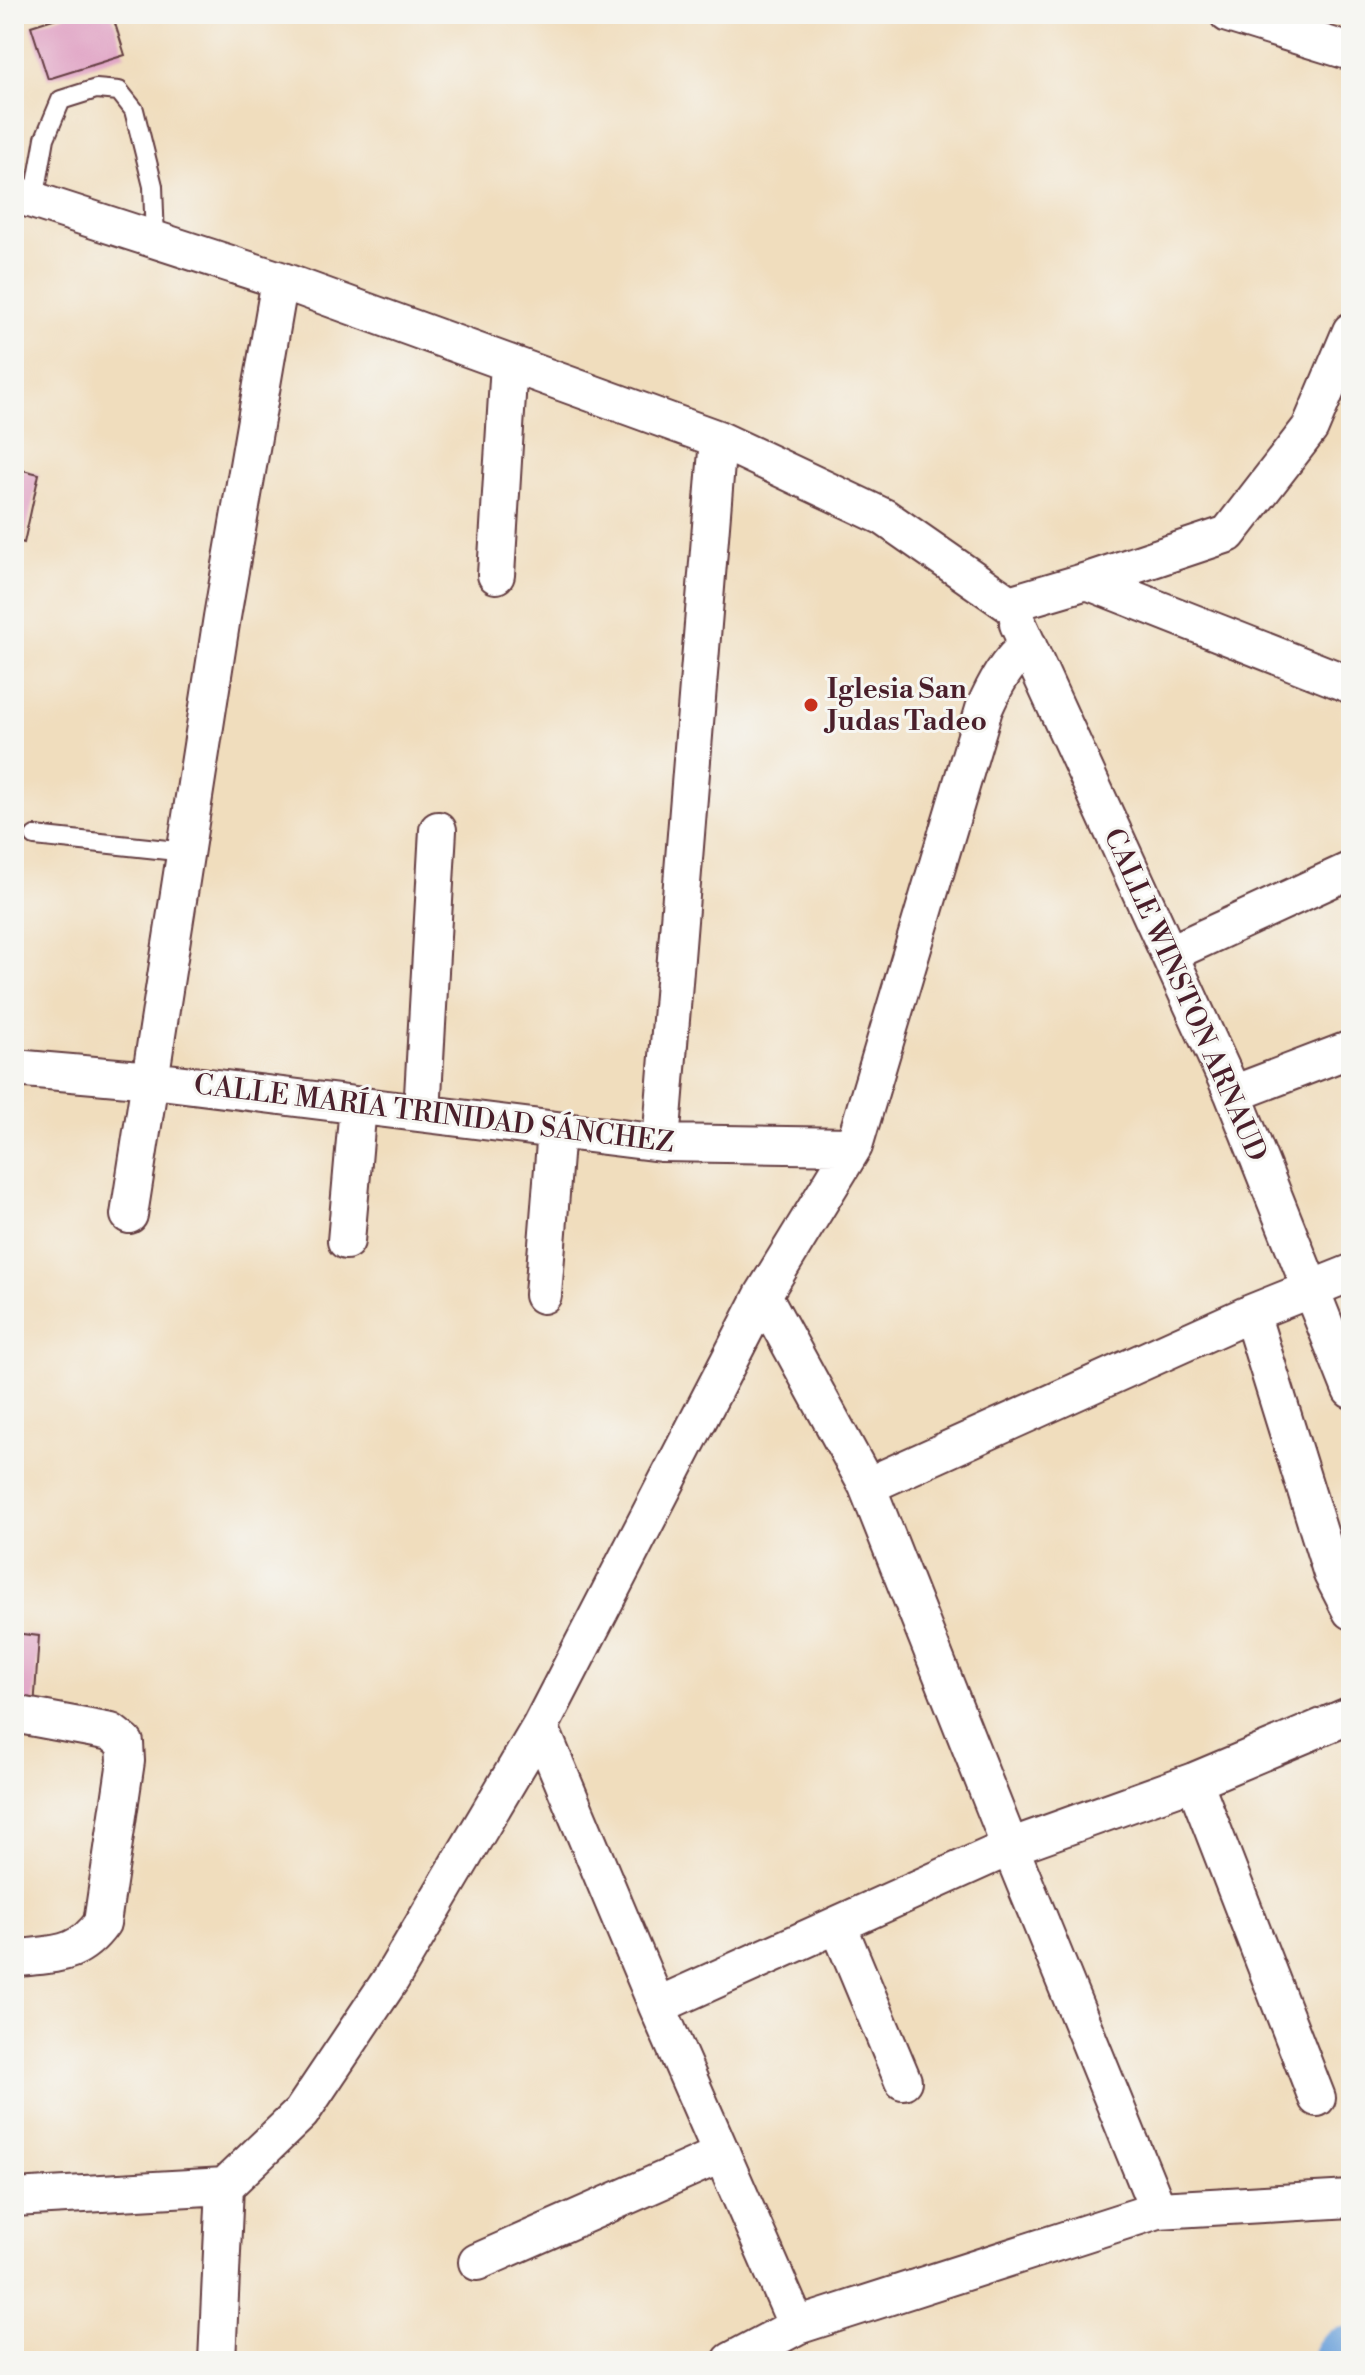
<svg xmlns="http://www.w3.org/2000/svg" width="1365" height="2375" font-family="'Libre Bodoni',serif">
	<rect width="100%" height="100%" fill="#f6f6f2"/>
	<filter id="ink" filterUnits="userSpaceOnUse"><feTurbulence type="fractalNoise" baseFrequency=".0125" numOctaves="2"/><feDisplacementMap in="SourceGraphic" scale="16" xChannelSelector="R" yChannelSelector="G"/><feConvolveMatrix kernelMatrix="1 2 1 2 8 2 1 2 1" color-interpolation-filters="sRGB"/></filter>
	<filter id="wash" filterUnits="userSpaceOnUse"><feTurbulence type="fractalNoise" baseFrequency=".006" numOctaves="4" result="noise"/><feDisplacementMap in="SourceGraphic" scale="32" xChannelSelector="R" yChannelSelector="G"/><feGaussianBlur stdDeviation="1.8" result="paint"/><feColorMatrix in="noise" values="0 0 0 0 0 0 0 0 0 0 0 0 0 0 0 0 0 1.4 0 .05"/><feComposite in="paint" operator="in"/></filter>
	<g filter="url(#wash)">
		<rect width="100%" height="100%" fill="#f0ddbd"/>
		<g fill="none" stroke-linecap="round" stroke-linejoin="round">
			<path stroke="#6da2da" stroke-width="68" d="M1346 2361 1351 2360"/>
		</g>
		<g id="blocks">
			<path fill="#e1a6c6" d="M69 14H112L125 55 48 79 31 26Z
				M14 468 39 474 24 543 14 540Z
				M14 1633 39 1636 34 1709 14 1708Z"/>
		</g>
	</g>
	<g filter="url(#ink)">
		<use href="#blocks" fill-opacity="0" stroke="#633c41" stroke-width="2"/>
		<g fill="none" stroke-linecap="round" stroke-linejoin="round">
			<g stroke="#633c41" stroke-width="22">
				<path id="lane" d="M34 201 45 138 61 100 96 89 119 91 134 110 153 186 155 240
					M35 836 186 852"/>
			</g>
			<g stroke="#633c41" stroke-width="40">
				<path id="street" d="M1228 14 1351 52
					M14 194 280 280 718 439 884 517 1009 604 1087 581 1351 685
					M496 575 509 363
					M1087 581 1228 534 1310 428 1351 331
					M1018 624 1233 1094 1351 1390
					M1169 954 1351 870
					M14 1068 152 1080 661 1143 854 1146
					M1233 1094 1351 1049
					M422 1113 438 830
					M661 1143 718 439
					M129 1215 222 617 280 280
					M346 1241 358 1106
					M543 1295 556 1130
					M763 1295 867 1486 1010 1847 1158 2210
					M1251 1313 1332 1574 1351 1611
					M867 1486 1251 1313 1351 1273
					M14 1714 111 1732 125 1743 126 1761 102 1923C77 1958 53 1953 14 1959
					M540 1727 657 2006 797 2326
					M1194 1781 1317 2098
					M838 1925 903 2081
					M657 2006 1010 1847 1194 1781 1351 1715
					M14 2198 225 2186
					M477 2262 722 2154
					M217 2361 225 2186 301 2113 391 1979 540 1727 763 1295 854 1146 984 709C995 684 1006 663 1028 645
					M731 2361 797 2326 1158 2210 1351 2199"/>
			</g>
			<use href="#lane" stroke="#fff" stroke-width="18"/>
			<use href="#street" stroke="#fff" stroke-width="36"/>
		</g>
	</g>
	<circle fill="#c8321e" stroke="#f6f6f2" stroke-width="3" cx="811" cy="705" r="8"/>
	<g text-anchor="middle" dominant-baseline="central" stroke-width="6" stroke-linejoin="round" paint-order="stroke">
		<g font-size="28" font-weight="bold" fill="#4a1f2b" stroke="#f6f6f2" text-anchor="start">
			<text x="827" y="689">Iglesia San<tspan x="827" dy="32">Judas Tadeo</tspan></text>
		</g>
		<g font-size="28" fill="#4a1f2b" stroke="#f6f6f2">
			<text transform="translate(1185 995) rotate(66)">CALLE WINSTON ARNAUD</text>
			<text transform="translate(434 1114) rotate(7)">CALLE MARÍA TRINIDAD SÁNCHEZ</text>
		</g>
	</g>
	<rect width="1365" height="2375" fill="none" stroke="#f6f6f2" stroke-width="48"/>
</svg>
